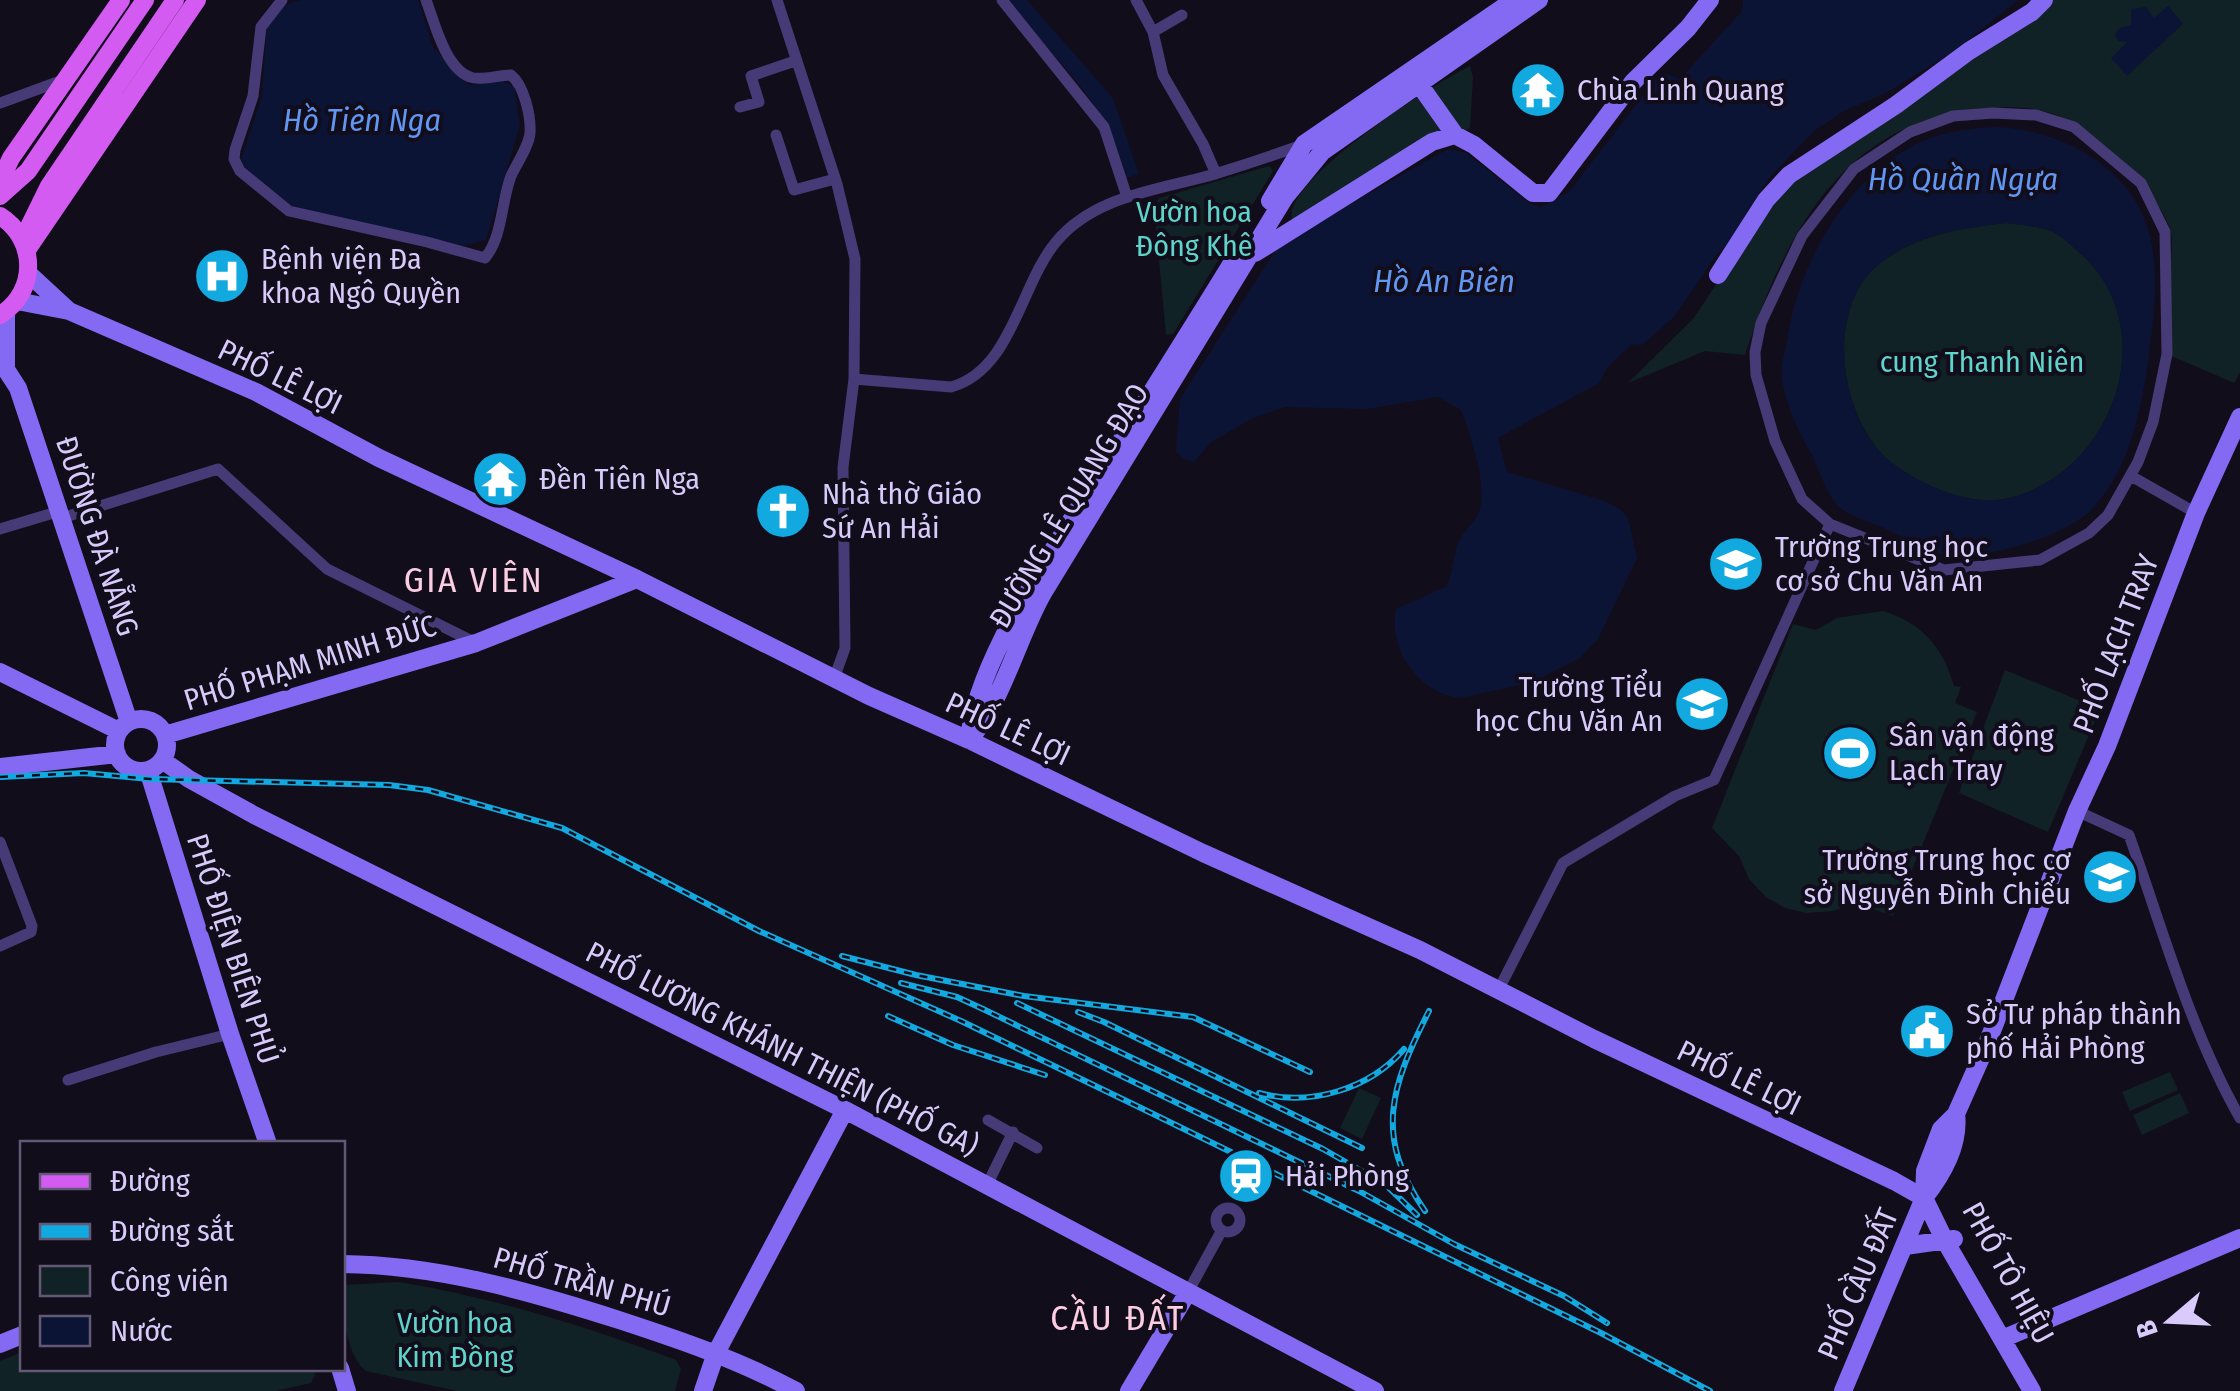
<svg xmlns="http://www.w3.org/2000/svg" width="2240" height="1391" font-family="'Fira Sans Condensed',sans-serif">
	<rect width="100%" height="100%" fill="#120d1b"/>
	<path fill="#102225" d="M2047 0H2240V373L2234 383 2167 354C2168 324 2170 293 2171 263 2171 254 2173 241 2171 232 2160 196 2127 168 2100 144 2063 111 2039 105 1989 108 1845 117 1785 233 1745 355L1705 351 1628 383 1693 319 1789 175Z
		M1470 66 1473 77 1470 128 1299 219H1292C1282 181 1436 82 1470 66Z
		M1269 166 1273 171 1173 334 1166 335 1154 206 1159 198Z
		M2006 223C2021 225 2037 226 2051 231 2062 236 2072 246 2081 254 2164 328 2114 473 2009 498 1971 507 1926 487 1896 466 1840 427 1822 310 1879 264 1916 235 1961 228 2006 223Z
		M1883 611C1922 623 1943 647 1954 686L1961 687 1955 703 1977 712 1893 916 1855 903 1833 911 1807 913 1785 908 1766 897 1749 879 1739 856 1712 828 1793 624 1816 630 1837 618Z
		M2005 670 2100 709 2048 832 1959 793Z
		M2170 1072 2178 1090 2130 1111 2122 1092Z
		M1359 1088 1381 1098 1362 1139 1340 1128Z
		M2180 1093 2189 1113 2142 1135 2133 1115Z
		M399 1282C495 1298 585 1326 676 1360L681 1369 675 1391H457L366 1371C345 1353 342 1311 343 1285Z
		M22 1352V1368H313L315 1375 311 1383 275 1391H0V1361Z"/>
	<path fill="#0c1435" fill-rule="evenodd" d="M300 0H418L433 47 467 83 470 85 501 80 514 87 520 125 486 240 464 246 303 210C282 202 249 181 241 159L262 97 267 24 279 7Z
		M1004 0H1027L1113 98 1139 174 1126 178C1111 105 1051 54 1004 0Z
		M1743 0H2018L1953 52 1886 93 1844 111 1814 131 1769 178 1747 212 1738 232 1715 257 1674 317 1642 345 1632 344 1607 368 1599 383 1498 438 1507 472 1602 500 1620 509 1628 518 1637 558 1598 639 1580 658 1530 683 1460 698C1418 693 1388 649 1396 609L1447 586C1453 572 1453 556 1459 541 1464 531 1472 525 1477 516 1491 493 1470 433 1461 410L1438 397 1367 409 1285 407 1253 418 1211 442 1194 462 1184 459 1176 452 1180 399 1275 251 1284 241 1448 149 1466 153 1529 203 1541 207 1569 192 1655 80 1664 73 1680 79 1742 11Z
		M2168 6 2183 24 2127 76 2111 58 2127 42 2118 41 2115 35 2119 28 2131 25V9L2146 7 2154 18Z
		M1994 127C2059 129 2133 166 2150 236 2160 277 2153 322 2148 363 2140 414 2129 470 2092 509 2065 537 1989 558 1951 556 1932 554 1906 539 1888 530 1874 523 1853 518 1840 508 1828 498 1819 470 1812 455 1799 432 1785 404 1782 378 1780 366 1785 352 1787 341 1797 267 1845 181 1914 145 1939 132 1967 129 1994 127ZM2006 223C2021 225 2037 226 2051 231 2061 236 2072 246 2081 254 2164 329 2114 473 2009 498 1972 507 1926 487 1896 466 1840 427 1822 310 1879 264 1915 235 1961 228 2006 223Z"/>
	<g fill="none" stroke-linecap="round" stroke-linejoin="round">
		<path stroke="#473b77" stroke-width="11" d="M282 0 261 27 253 96 235 150 234 159 240 171 289 211 427 242 485 258C503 236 501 202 511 176 517 163 529 146 530 133 531 116 524 85 511 75 499 75 480 81 470 77 445 68 434 21 426 0
			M777 0 837 184 855 259 854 379 843 467 845 648 835 676
			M1002 0 1104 127 1127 197
			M1136 0 1153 32 1163 75 1203 144 1216 174
			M1153 32 1182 15
			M0 103 63 80
			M740 107 759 102 751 76 795 61
			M1993 113 2036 115 2074 127 2141 183 2165 232 2167 354 2153 422 2138 462 2108 515 2089 533 2040 560 1944 570 1830 524 1802 499 1775 441 1756 375 1755 352 1761 323 1802 236 1854 169 1910 132 1953 116Z
			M776 135 794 190 835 179
			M854 379 951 387C1012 370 1020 285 1056 242 1095 195 1160 190 1215 174 1244 165 1274 155 1302 145
			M2131 476 2196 513
			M62 518 218 469 327 569 476 643
			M0 529 60 511
			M2077 811 2129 835C2163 930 2190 1030 2240 1118
			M0 842 32 926 31 932 0 946
			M1499 989 1563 863 1675 796 1714 780 1830 524
			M68 1080 156 1052 230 1034
			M988 1120 1037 1148
			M987 1185 1013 1132
			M1216 1220a12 12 0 1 1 24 0a12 12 0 1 1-24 0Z
			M1188 1292 1222 1230"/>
		<path stroke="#846af3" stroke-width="18" d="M1419 84 1455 135 1474 145 1533 193H1549L1633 82 1688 28 1710 0
			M1270 201 1304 144 1514 0
			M1255 253 1432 142 1455 135
			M29 274 68 310
			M1718 275 1766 200 1789 175 1896 105 1969 51 2032 12 2044 0
			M17 301 69 311 256 392 379 458 637 579 869 696 969 740 1203 853 1420 950 1594 1039 1894 1181 1924 1198
			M6 311V370
			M0 360 18 388 129 722
			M0 672 119 731
			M115 745a26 26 0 1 1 52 0a26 26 0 1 1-52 0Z
			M165 735 476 643 637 579
			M969 739C976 669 1035 580 1072 519 1127 430 1184 342 1238 253
			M969 740C1003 701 1017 639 1043 593L1285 197 1322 152 1539 0
			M162 760 189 779 254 815 845 1110 1375 1391
			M0 767 117 754
			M148 770 230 1034 268 1144
			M1905 1246 1954 1239
			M342 1264C438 1265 528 1291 619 1320 680 1340 739 1360 796 1391
			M2002 1339 2240 1238
			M0 1344 22 1335
			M340 1368 347 1391
			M703 1391 716 1353 845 1110
			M1129 1391 1188 1292
			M1843 1391 1924 1198C1943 1174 1960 1145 1956 1114
			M2032 1391 1944 1239 1924 1198 1925 1171 1941 1129 1956 1114 1987 1044 2077 811 2107 746 2196 513 2240 417"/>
		<path stroke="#d35bf2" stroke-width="18" d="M0 181 11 158 121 0
			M0 196 28 171 145 0
			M0 216C37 239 38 292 0 315
			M23 239 49 186 175 0
			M27 250 197 0"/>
		<g stroke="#12a9e0" stroke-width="6">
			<path id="rail" d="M0 777 84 773 150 779 389 785 428 790 562 828 759 931 961 1021 1141 1108 1601 1333 1710 1391
				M842 956 916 975 1024 996 1193 1017 1310 1072
				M901 983 957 997 983 1009 1359 1191 1454 1244 1564 1296 1607 1323
				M1017 1003 1323 1149 1386 1185 1417 1215
				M1078 1012 1104 1022 1362 1148
				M888 1016 953 1045 1045 1075
				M1259 1093C1310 1107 1370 1089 1404 1049
				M1425 1211C1373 1136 1391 1086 1429 1011"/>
		</g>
		<use href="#rail" stroke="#120d1b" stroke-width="2.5" stroke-dasharray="8" stroke-linecap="butt"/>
	</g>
	<defs>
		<g id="temple-disc" transform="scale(2.875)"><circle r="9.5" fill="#12a9e0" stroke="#120d1b"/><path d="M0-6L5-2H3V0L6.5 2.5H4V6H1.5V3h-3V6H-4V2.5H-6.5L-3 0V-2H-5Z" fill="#fff"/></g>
		<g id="hospital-disc" transform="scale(2.875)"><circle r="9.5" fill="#12a9e0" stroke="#120d1b"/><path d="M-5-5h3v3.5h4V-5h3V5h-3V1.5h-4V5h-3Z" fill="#fff"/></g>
		<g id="church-disc" transform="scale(2.875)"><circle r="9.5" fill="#12a9e0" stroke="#120d1b"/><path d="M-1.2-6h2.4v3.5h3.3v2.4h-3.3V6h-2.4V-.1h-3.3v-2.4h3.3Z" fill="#fff"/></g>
		<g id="school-disc" transform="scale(2.875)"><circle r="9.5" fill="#12a9e0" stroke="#120d1b"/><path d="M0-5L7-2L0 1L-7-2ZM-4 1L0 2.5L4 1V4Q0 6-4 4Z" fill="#fff"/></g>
		<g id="stadium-disc" transform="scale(2.875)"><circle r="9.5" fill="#12a9e0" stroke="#120d1b"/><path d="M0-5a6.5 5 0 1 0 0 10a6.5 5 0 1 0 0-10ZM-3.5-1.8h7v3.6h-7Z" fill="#fff"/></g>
		<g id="civic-disc" transform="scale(2.875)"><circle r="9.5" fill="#12a9e0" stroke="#120d1b"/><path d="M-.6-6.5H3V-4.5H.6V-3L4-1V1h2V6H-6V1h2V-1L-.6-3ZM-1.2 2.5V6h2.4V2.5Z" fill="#fff"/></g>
		<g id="station-disc" transform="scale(2.875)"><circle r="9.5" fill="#12a9e0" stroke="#120d1b"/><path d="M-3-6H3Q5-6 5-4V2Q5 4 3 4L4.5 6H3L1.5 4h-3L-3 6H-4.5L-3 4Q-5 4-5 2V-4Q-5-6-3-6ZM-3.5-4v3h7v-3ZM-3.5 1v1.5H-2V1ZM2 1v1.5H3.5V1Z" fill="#fff"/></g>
	</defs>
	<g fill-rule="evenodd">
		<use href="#temple-disc" x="1538" y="90"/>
		<use href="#hospital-disc" x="222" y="276"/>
		<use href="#temple-disc" x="500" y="479"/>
		<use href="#church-disc" x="783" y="511"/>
		<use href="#school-disc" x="1736" y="564"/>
		<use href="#school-disc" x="1702" y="704"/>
		<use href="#stadium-disc" x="1850" y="753"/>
		<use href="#school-disc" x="2110" y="877"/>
		<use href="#civic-disc" x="1927" y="1031"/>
		<use href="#station-disc" x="1246" y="1176"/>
	</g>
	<g text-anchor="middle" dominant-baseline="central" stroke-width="8" stroke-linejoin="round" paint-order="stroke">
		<g font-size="30" fill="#d8cbfb" stroke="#120d1b" text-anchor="start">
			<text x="1577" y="90">Chùa Linh Quang</text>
			<text x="261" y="259">Bệnh viện Đa<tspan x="261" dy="34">khoa Ngô Quyền</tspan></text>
			<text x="539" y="479">Đền Tiên Nga</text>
			<text x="822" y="494">Nhà thờ Giáo<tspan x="822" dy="34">Sứ An Hải</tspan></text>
			<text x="1775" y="547">Trường Trung học<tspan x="1775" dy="34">cơ sở Chu Văn An</tspan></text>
			<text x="1663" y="687" text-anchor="end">Trường Tiểu<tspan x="1663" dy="34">học Chu Văn An</tspan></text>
			<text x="1889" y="736">Sân vận động<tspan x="1889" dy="34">Lạch Tray</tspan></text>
			<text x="2071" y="860" text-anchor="end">Trường Trung học cơ<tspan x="2071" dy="34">sở Nguyễn Đình Chiểu</tspan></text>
			<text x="1966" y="1014">Sở Tư pháp thành<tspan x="1966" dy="34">phố Hải Phòng</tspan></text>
			<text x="1285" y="1176">Hải Phòng</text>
		</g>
		<g font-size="30" fill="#5ed4ca" stroke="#120d1b">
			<text x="1194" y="212">Vườn hoa<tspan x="1194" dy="34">Đông Khê</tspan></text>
			<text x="1982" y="362">cung Thanh Niên</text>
			<text x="455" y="1323">Vườn hoa<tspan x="455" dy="34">Kim Đồng</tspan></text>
		</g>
		<g font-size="30" fill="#d8cbfb" stroke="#120d1b">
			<text transform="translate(280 377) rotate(26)">PHỐ LÊ LỢI</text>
			<text transform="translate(1069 506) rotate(-59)">ĐƯỜNG LÊ QUANG ĐẠO</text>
			<text transform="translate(97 536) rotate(72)">ĐƯỜNG ĐÀ NẴNG</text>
			<text transform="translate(2116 644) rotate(-69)">PHỐ LẠCH TRAY</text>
			<text transform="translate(310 663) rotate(-17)">PHỐ PHẠM MINH ĐỨC</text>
			<text transform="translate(1008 729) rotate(25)">PHỐ LÊ LỢI</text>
			<text transform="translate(233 949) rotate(72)">PHỐ ĐIỆN BIÊN PHỦ</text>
			<text transform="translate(782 1049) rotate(27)">PHỐ LƯƠNG KHÁNH THIỆN (PHỐ GA)</text>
			<text transform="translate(1739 1078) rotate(26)">PHỐ LÊ LỢI</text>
			<text transform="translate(2008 1273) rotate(61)">PHỐ TÔ HIỆU</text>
			<text transform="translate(582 1282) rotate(16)">PHỐ TRẦN PHÚ</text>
			<text transform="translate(1858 1284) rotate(-67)">PHỐ CẦU ĐẤT</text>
		</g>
		<g font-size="32" font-style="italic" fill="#6197f3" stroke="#120d1b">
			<text x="362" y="120">Hồ Tiên Nga</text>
			<text x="1963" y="179">Hồ Quần Ngựa</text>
			<text x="1444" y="281">Hồ An Biên</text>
		</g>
		<g font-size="35" letter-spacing="2.5" fill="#fbcde2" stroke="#120d1b">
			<text x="474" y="580">GIA VIÊN</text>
			<text x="1118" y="1318">CẦU ĐẤT</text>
		</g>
	</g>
	<rect x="20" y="1141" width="325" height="230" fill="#120d1b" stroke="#615975" stroke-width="2.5"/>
	<rect x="40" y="1174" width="50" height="15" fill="#d35bf2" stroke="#615975" stroke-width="2.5"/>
	<text x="110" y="1191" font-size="30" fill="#d8cbfb">Đường</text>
	<rect x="40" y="1224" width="50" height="15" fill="#12a9e0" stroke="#615975" stroke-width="2.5"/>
	<text x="110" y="1241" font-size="30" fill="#d8cbfb">Đường sắt</text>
	<rect x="40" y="1266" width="50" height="30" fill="#102225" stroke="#615975" stroke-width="2.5"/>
	<text x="110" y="1291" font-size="30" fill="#d8cbfb">Công viên</text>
	<rect x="40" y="1316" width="50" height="30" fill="#0c1435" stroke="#615975" stroke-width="2.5"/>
	<text x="110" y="1341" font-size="30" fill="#d8cbfb">Nước</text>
	<g transform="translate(2170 1321) rotate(251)" stroke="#120d1b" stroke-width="8" paint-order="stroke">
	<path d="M0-8L18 38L0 25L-18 38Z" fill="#d8cbfb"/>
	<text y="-15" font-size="28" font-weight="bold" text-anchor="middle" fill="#d8cbfb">B</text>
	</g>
</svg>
